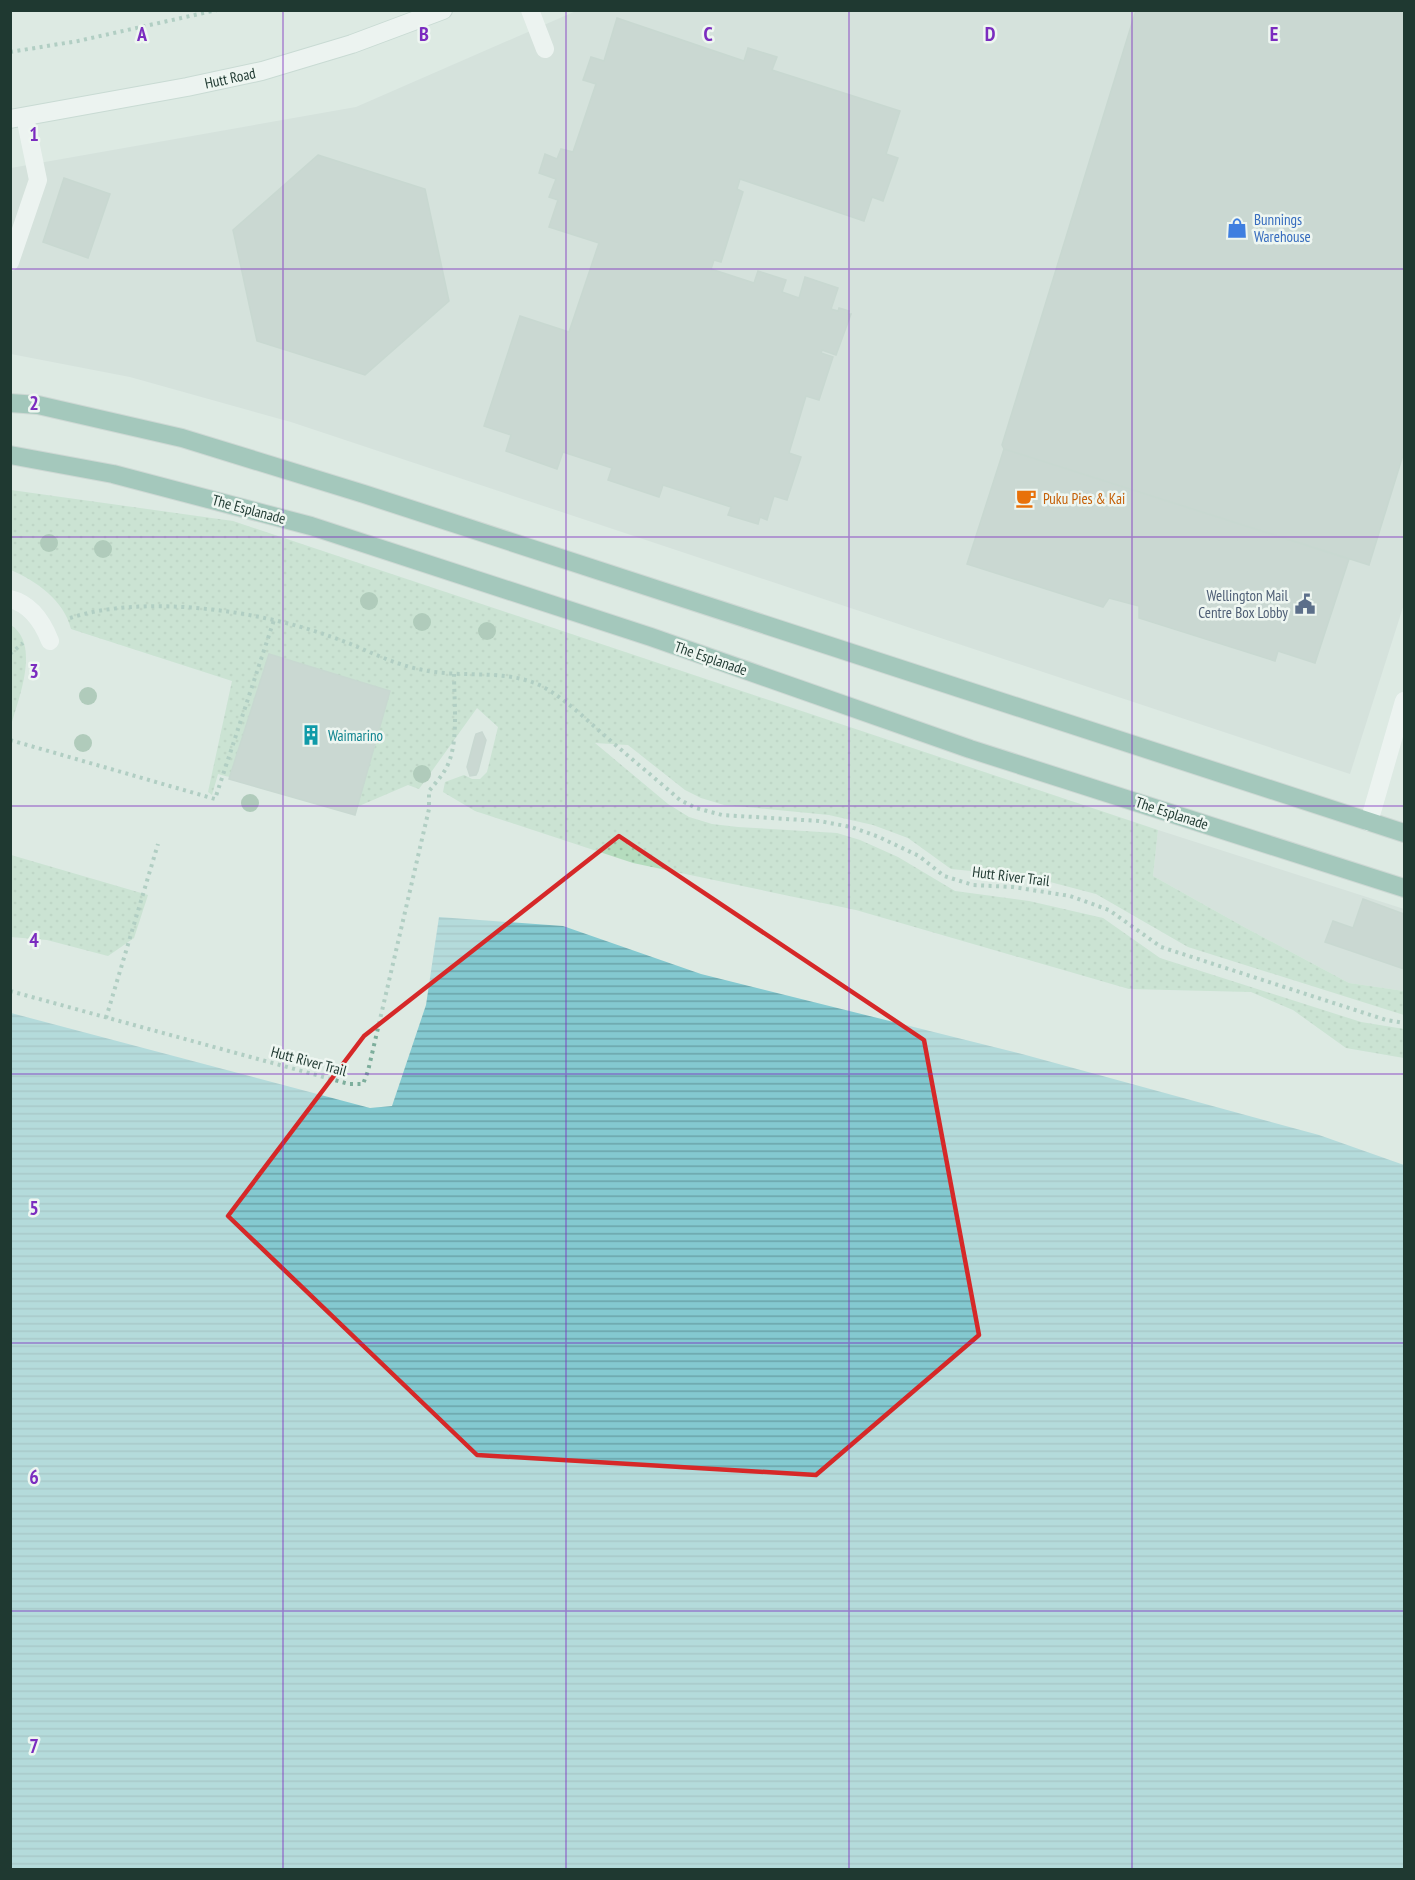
<svg xmlns="http://www.w3.org/2000/svg" width="1415" height="1880" font-family="'PT Sans Narrow',sans-serif">
	<defs>
		<pattern id="grass-dots" width="8" height="8" patternUnits="userSpaceOnUse" patternTransform="scale(1.5)"><rect width="8" height="8" fill="#b5dcbe"/><path d="M2 2h.1M6 6h.1" fill="none" stroke="#9bbea4" stroke-width="1.8" stroke-linecap="round"/></pattern>
		<pattern id="water-rules" width="6" height="5" patternUnits="userSpaceOnUse" patternTransform="scale(1.5)"><rect width="6" height="5" fill="#84c9d0"/><path d="M0 2.5h6" fill="none" stroke="#6ba4a9"/></pattern>
	</defs>
	<rect width="100%" height="100%" fill="#ddeae3"/>
	<path fill="#ccd9d2" d="M576 11H1404V604L1350 774 291 422 130 377 11 354V168L356 107Z
		M1158 830 1404 909V991L1349 983 1244 927 1153 876Z"/>
	<path fill="url(#grass-dots)" d="M11 490 233 521 1158 830 1153 876 1244 927 1349 983 1404 991V1015L1188 947 1096 894 1031 877 951 869 908 838 873 825 829 815 724 805 701 798 685 790 628 745 595 743 668 804 689 817 712 824 738 827 837 833 860 840 898 857 955 891 1029 901 1103 918 1160 958 1361 1022 1404 1029V1058L1346 1048 1293 1010 1251 992 1129 989 856 910 633 863 475 811 443 792 445 782 464 775 472 779H480L487 772 498 727 477 708 419 789 408 785 352 809 218 774 212 795 208 792 232 681 71 629C64 600 36 581 11 570Z
		M11 625C41 645 18 699 11 726Z
		M11 855 148 895 134 938 108 956 47 940 11 937Z"/>
	<path fill="url(#water-rules)" d="M439 917 563 926 701 974 1022 1054 1319 1135 1404 1165V1869H11V1013L370 1108 392 1106 426 1005Z"/>
	<path fill="#b3c4bc" stroke="#b0c3ba" stroke-width="1.5" d="M1136 10H1404V452L1369 565 1004 449 1002 445Z
		M617 18 744 61 748 48 777 57 772 70 900 111 886 154 898 158 883 201 872 197 864 221 740 179 737 189 743 192 721 262 714 260 711 269 754 283 758 271 786 280 782 292 799 298 805 277 838 288 831 309 838 311 839 308 849 311 848 314H851L836 355 822 350 821 353 833 357 819 400 806 396 789 453 801 457 787 500 774 496 767 520 760 517 758 524 728 515 731 507 663 485 659 497 608 480 612 468 563 452 557 469 506 451 511 435 484 426 520 316 569 332 599 243 549 227 558 200 549 197 556 179 539 173 545 154 557 159 561 149 573 152 596 84 583 80 591 57 604 61Z
		M318 155 425 189 449 301 365 375 257 341 233 230Z
		M64 178 110 194 88 258 43 242Z
		M1004 449 1349 559 1315 663 1278 651 1275 661 1139 618V606L1109 598 1103 607 967 564Z
		M269 654 390 691 355 815 229 779Z
		M482 732 486 740 478 771 476 775 470 776 467 767 475 737 476 734Z
		M1363 899 1404 914V969L1325 942 1333 921 1353 928Z"/>
	<g fill="none" stroke-linecap="round" stroke-linejoin="round">
		<g stroke="#b1c9bf" stroke-width="20">
			<path id="secondary" d="M10 119 187 87 262 71 352 44 443 10"/>
		</g>
		<g stroke="#bcc4c1" stroke-width="20">
			<path id="primary" d="M10 403 38 405 182 438 364 494 1404 833
				M10 455 113 474 311 526 651 637 970 749 1404 888"/>
		</g>
		<path stroke="#7dae9c" stroke-width="4" stroke-dasharray="3 4.5" stroke-linecap="butt" d="M10 52 78 41 217 10
			M70 618C143 594 257 610 329 636 360 646 390 664 423 670 464 679 509 667 547 689 568 702 586 719 604 735 629 757 655 778 680 800L696 808 722 815 819 821 851 827 879 837 919 856 944 876 973 885 1013 887 1070 896 1109 910 1161 947 1386 1020 1404 1023
			M10 654 23 643
			M10 740 215 799 274 620
			M10 991 349 1084H363L368 1071 429 809V791C437 781 446 772 450 759 458 736 454 699 454 674
			M106 1018 158 844"/>
		<path stroke="#fff" stroke-width="18" d="M530 10 545 49
			M10 262 38 180 25 117
			M10 599C31 604 43 623 50 641"/>
		<path stroke="#fff" stroke-width="18" d="M1369 822 1404 701"/>
		<use href="#secondary" stroke="#fff" stroke-width="18"/>
		<use href="#primary" stroke="#61a08c" stroke-width="18"/>
	</g>
	<g fill="#7aa789">
		<circle cx="49" cy="543" r="9"/>
		<circle cx="103" cy="549" r="9"/>
		<circle cx="369" cy="601" r="9"/>
		<circle cx="422" cy="622" r="9"/>
		<circle cx="487" cy="631" r="9"/>
		<circle cx="88" cy="696" r="9"/>
		<circle cx="83" cy="743" r="9"/>
		<circle cx="422" cy="774" r="9"/>
		<circle cx="250" cy="803" r="9"/>
	</g>
	<path d="M0 0H1415V1880H0ZM619 836 924 1040 979 1335 816 1475 477 1455 228 1216 364 1036Z" fill="#ddeae3" fill-opacity=".55" fill-rule="evenodd"/>
	<path fill="none" stroke="#d62828" stroke-width="4.5" stroke-linejoin="round" d="M619 836 924 1040 979 1335 816 1475 477 1455 228 1216 364 1036Z"/>
	<path fill="none" stroke="#7b2cbf" stroke-width="1.5" stroke-opacity="0.55" d="M283 10V1870M566 10V1870M849 10V1870M1132 10V1870M10 269H1404M10 537H1404M10 806H1404M10 1074H1404M10 1343H1404M10 1611H1404"/>
	<defs>
		<g id="shop-bare" transform="scale(1.62)"><path d="M-5-2.5h2.3a2.7 3.5 0 0 1 5.4 0H5L5.5 6h-11ZM-1.5-2.5h3a1.5 2.3 0 0 0-3 0Z" fill="#3f7fe0" stroke="#eef6f1" stroke-width="2.5" paint-order="stroke"/></g>
		<g id="cafe-bare" transform="scale(1.62)"><path d="M-5.5-4.5H6V0H3Q3 3.5 0 3.5H-2.5Q-5.5 3.5-5.5 0ZM3-3.2v2h1.7v-2ZM-6 4.5H4V6H-6Z" fill="#e8710a" stroke="#eef6f1" stroke-width="2.5" paint-order="stroke"/></g>
		<g id="civic-bare" transform="scale(1.62)"><path d="M-.6-6.5H3V-4.5H.6V-3L4-1V1h2V6H-6V1h2V-1L-.6-3ZM-1.2 2.5V6h2.4V2.5Z" fill="#5c6f8a" stroke="#eef6f1" stroke-width="2.5" paint-order="stroke"/></g>
		<g id="building-bare" transform="scale(1.62)"><path d="M-4-6H4V6H1V3H-1V6H-4ZM-2.5-4.3h1.7v1.8h-1.7ZM.8-4.3h1.7v1.8H.8ZM-2.5-1h1.7V.8h-1.7ZM.8-1h1.7V.8H.8Z" fill="#0f9aa8" stroke="#eef6f1" stroke-width="2.5" paint-order="stroke"/></g>
	</defs>
	<g fill-rule="evenodd">
		<use href="#shop-bare" x="1237" y="228"/>
		<use href="#cafe-bare" x="1026" y="498"/>
		<use href="#civic-bare" x="1305" y="604"/>
		<use href="#building-bare" x="311" y="735"/>
	</g>
	<g text-anchor="middle" dominant-baseline="central" stroke-width="5" stroke-linejoin="round" paint-order="stroke">
		<g font-size="15" fill="#1f3931" stroke="#eef6f1">
			<text transform="translate(230 78) rotate(-12)">Hutt Road</text>
			<text transform="translate(249 509) rotate(15)">The Esplanade</text>
			<text transform="translate(711 658) rotate(19)">The Esplanade</text>
			<text transform="translate(1172 813) rotate(18)">The Esplanade</text>
			<text transform="translate(1011 876) rotate(7)">Hutt River Trail</text>
			<text transform="translate(309 1061) rotate(15)">Hutt River Trail</text>
		</g>
		<g font-size="15" fill="#366cbe" stroke="#eef6f1" text-anchor="start">
			<text x="1254" y="219">Bunnings<tspan x="1254" dy="17">Warehouse</tspan></text>
		</g>
		<g font-size="15" fill="#c56008" stroke="#eef6f1" text-anchor="start">
			<text x="1043" y="498">Puku Pies &amp; Kai</text>
		</g>
		<g font-size="15" fill="#4e5e75" stroke="#eef6f1" text-anchor="end">
			<text x="1288" y="595">Wellington Mail<tspan x="1288" dy="17">Centre Box Lobby</tspan></text>
		</g>
		<g font-size="15" fill="#0d838f" stroke="#eef6f1" text-anchor="start">
			<text x="328" y="735">Waimarino</text>
		</g>
	</g>
	<g font-size="20" text-anchor="middle" font-weight="bold" fill="#7b2cbf" stroke="#eef6f1" stroke-width="5" stroke-linejoin="round" paint-order="stroke">
		<text x="142" y="41">A</text>
		<text x="424" y="41">B</text>
		<text x="708" y="41">C</text>
		<text x="990" y="41">D</text>
		<text x="1274" y="41">E</text>
		<text x="34" y="141">1</text>
		<text x="34" y="410">2</text>
		<text x="34" y="678">3</text>
		<text x="34" y="947">4</text>
		<text x="34" y="1215">5</text>
		<text x="34" y="1484">6</text>
		<text x="34" y="1753">7</text>
	</g>
	<rect width="1415" height="1880" fill="none" stroke="#1f3931" stroke-width="24"/>
</svg>
